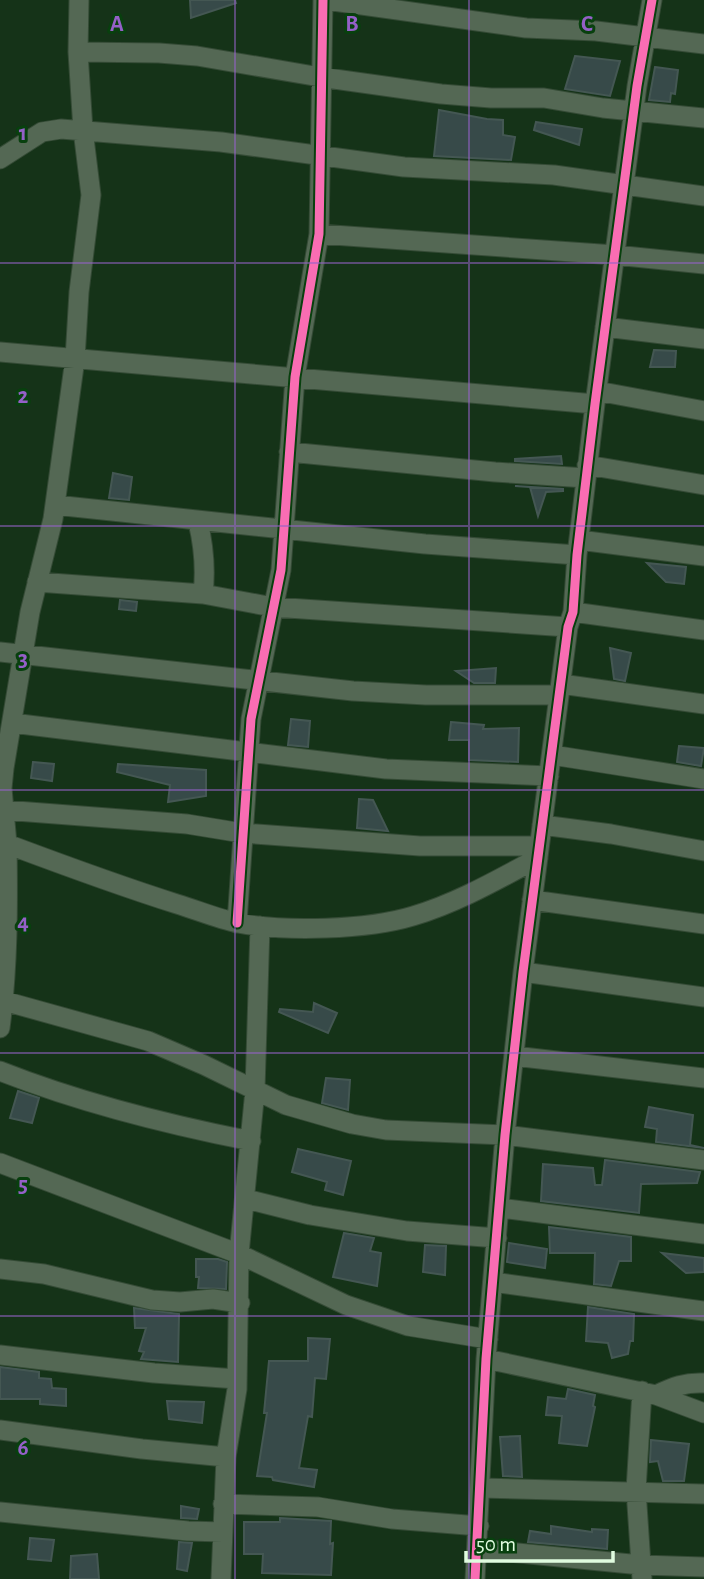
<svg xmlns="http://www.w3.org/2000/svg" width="704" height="1579" font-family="'Alegreya Sans',sans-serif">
	<rect width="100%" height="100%" fill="#153318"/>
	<path fill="#374a49" stroke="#445753" stroke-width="2" d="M190 0H235L236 3 191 18Z
		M575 56 620 61 610 96 565 89Z
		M655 67 678 70 675 94 671 93 670 102 649 100Z
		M439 110 487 119 503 120V135L515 137 511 160 434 156Z
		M536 122 582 129 579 145 534 130Z
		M654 350 676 351 675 367H650Z
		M561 456 562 464 515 461V459Z
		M113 473 132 477 129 500 109 498Z
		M515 486 563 489V491L546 492 538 516 530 487Z
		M647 563 686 567 684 584 666 582Z
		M120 600 137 602 136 611 119 609Z
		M610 648 631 653 625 681 614 679Z
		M496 668 495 683H474L456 671Z
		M291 719 310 721 308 747 288 745Z
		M451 722 484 725 483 729 519 728 518 762 469 760V740H449Z
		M679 746 704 748 701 766 677 762Z
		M33 762 54 764 52 781 31 778Z
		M118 764 206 770V796L168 802 170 785 117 772Z
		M359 799 373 800 388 831 357 828Z
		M314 1003 337 1013 328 1033 279 1012 280 1009 313 1012Z
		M326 1078 350 1080 348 1110 322 1103Z
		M18 1091 39 1098 32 1123 10 1118Z
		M649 1107 693 1115 690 1145 704 1148 656 1142 657 1129 645 1127Z
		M298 1149 351 1161 343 1195 325 1190 327 1182 292 1172Z
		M605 1160 700 1172 697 1183 641 1184 639 1213 541 1201 543 1164 593 1168 595 1185H602Z
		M549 1227 631 1237V1261H619L611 1286 594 1284 595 1253H550Z
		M344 1233 374 1238 370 1251 381 1253 377 1286 333 1277Z
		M509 1243 547 1249 545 1268 507 1262Z
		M425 1245 446 1246 445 1275 423 1272Z
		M662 1253 704 1258V1272L686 1273Z
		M196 1259H218L227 1262 226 1289 198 1288 199 1277H196Z
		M588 1307 634 1314 633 1341H630L628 1354 612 1358 608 1343 586 1341Z
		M134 1308 179 1314 178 1362 141 1359 144 1352 139 1351 146 1328H135Z
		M308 1338 330 1339 326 1379 315 1378 312 1417 308 1416 299 1468 317 1470 314 1487 273 1480 272 1477 257 1476 267 1413H264L269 1361H308Z
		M0 1367 39 1372V1378L51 1379 52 1388 66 1389V1406L40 1404V1399H0Z
		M568 1389 595 1395 593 1406 595 1407 587 1446 559 1443 562 1416 546 1415 548 1397 566 1399Z
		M167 1401 204 1402 202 1423 169 1419Z
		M520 1436 522 1477 503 1476 500 1437Z
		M651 1440 689 1444 684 1481H663L658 1461 650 1462Z
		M181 1506 199 1509 197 1519 181 1518Z
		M280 1518 331 1521 330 1544 333 1543 331 1575 262 1573 263 1554H244V1522H280Z
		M551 1526 592 1532V1529L608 1530 607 1549 528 1542 530 1531 551 1534Z
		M30 1538 54 1540 51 1561 28 1559Z
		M179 1542 192 1543 187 1571 177 1569Z
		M97 1554 99 1579H70L71 1556Z"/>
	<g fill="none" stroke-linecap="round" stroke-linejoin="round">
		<g stroke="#354b36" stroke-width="21">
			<path id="minor" d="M326 0 526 28 596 31 704 44
				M78 52 159 53 197 56 320 77 441 94 491 98H544L603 108 704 118
				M0 159 42 132 61 129 221 142 404 167 554 175 704 196
				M319 234 615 255 704 264
				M605 327 704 339
				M0 352 595 404
				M597 391 704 411
				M289 452 495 472 586 478
				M587 465 704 485
				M55 505 425 544 577 555
				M579 540 704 556
				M37 582 203 594C206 568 204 547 198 522
				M203 594 273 607 568 627
				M573 612 704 630
				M0 652 353 691 426 695H559
				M561 684 704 704
				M12 723 386 769 549 776
				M552 755 704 779
				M3 810 187 824 242 833 420 846H539
				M542 825 611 834 704 851
				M7 844 2 788 4 768 30 612 53 519 75 359 79 292 91 195 83 130 78 52 79 0
				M532 900 704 924
				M237 923 251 719 281 570 295 377 319 234 323 0
				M523 972 704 997
				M4 1001 148 1041 204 1065 286 1105 352 1124 386 1130 505 1135 704 1160
				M0 1028C8 967 8 905 7 844 63 865 120 886 177 904 197 910 218 919 238 923 285 932 367 930 413 916 457 903 497 880 538 858
				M514 1056 704 1078
				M0 1071C81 1103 165 1124 251 1141
				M0 1163 239 1254 346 1305 408 1326 488 1339
				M246 1199 310 1215 407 1231 497 1238
				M500 1208 704 1234
				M0 1269 44 1274 152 1300 180 1302 213 1299 240 1303
				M493 1282 704 1311
				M0 1355 154 1373 237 1379
				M486 1359 656 1395 704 1413
				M642 1391 636 1490 642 1579
				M656 1395C673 1387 685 1382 704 1383
				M0 1430 142 1449 226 1457
				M481 1488 704 1494
				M223 1504 318 1507 392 1519 479 1526
				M0 1512 188 1531 223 1532
				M478 1549 641 1565 704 1567
				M221 1579 226 1457 237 1389 239 1254 255 1090 260 926
				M475 1579 486 1359 505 1135 523 972 568 627 573 612 577 555 595 404 637 86 652 0"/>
		</g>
		<use href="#minor" stroke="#546854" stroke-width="19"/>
		<g stroke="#08400e" stroke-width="13">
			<path id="cycleway" d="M237 923 251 719 281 570 295 377 319 234 323 0
				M475 1579 486 1359 505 1135 523 972 568 627 573 612 577 555 595 404 637 86 652 0"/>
		</g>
		<use href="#cycleway" stroke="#f96db3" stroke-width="9"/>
	</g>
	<path fill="none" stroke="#9460c7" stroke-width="2" stroke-opacity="0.55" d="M235 0V1579M469 0V1579M0 263H704M0 526H704M0 790H704M0 1053H704M0 1316H704"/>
	<g font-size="23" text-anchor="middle" font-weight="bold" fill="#9460c7" stroke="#08400e" stroke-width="6" stroke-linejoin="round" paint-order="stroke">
		<text x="117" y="31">A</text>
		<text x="352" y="31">B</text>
		<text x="587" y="31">C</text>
		<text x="23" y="140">1</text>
		<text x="23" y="403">2</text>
		<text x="23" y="666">3</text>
		<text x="23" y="929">4</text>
		<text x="23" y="1192">5</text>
		<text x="23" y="1455">6</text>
	</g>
	<path d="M466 1551v10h147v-10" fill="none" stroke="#e0fcdf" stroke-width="3.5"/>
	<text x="476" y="1551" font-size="21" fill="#e0fcdf" stroke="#08400e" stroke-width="5" paint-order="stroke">50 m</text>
</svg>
